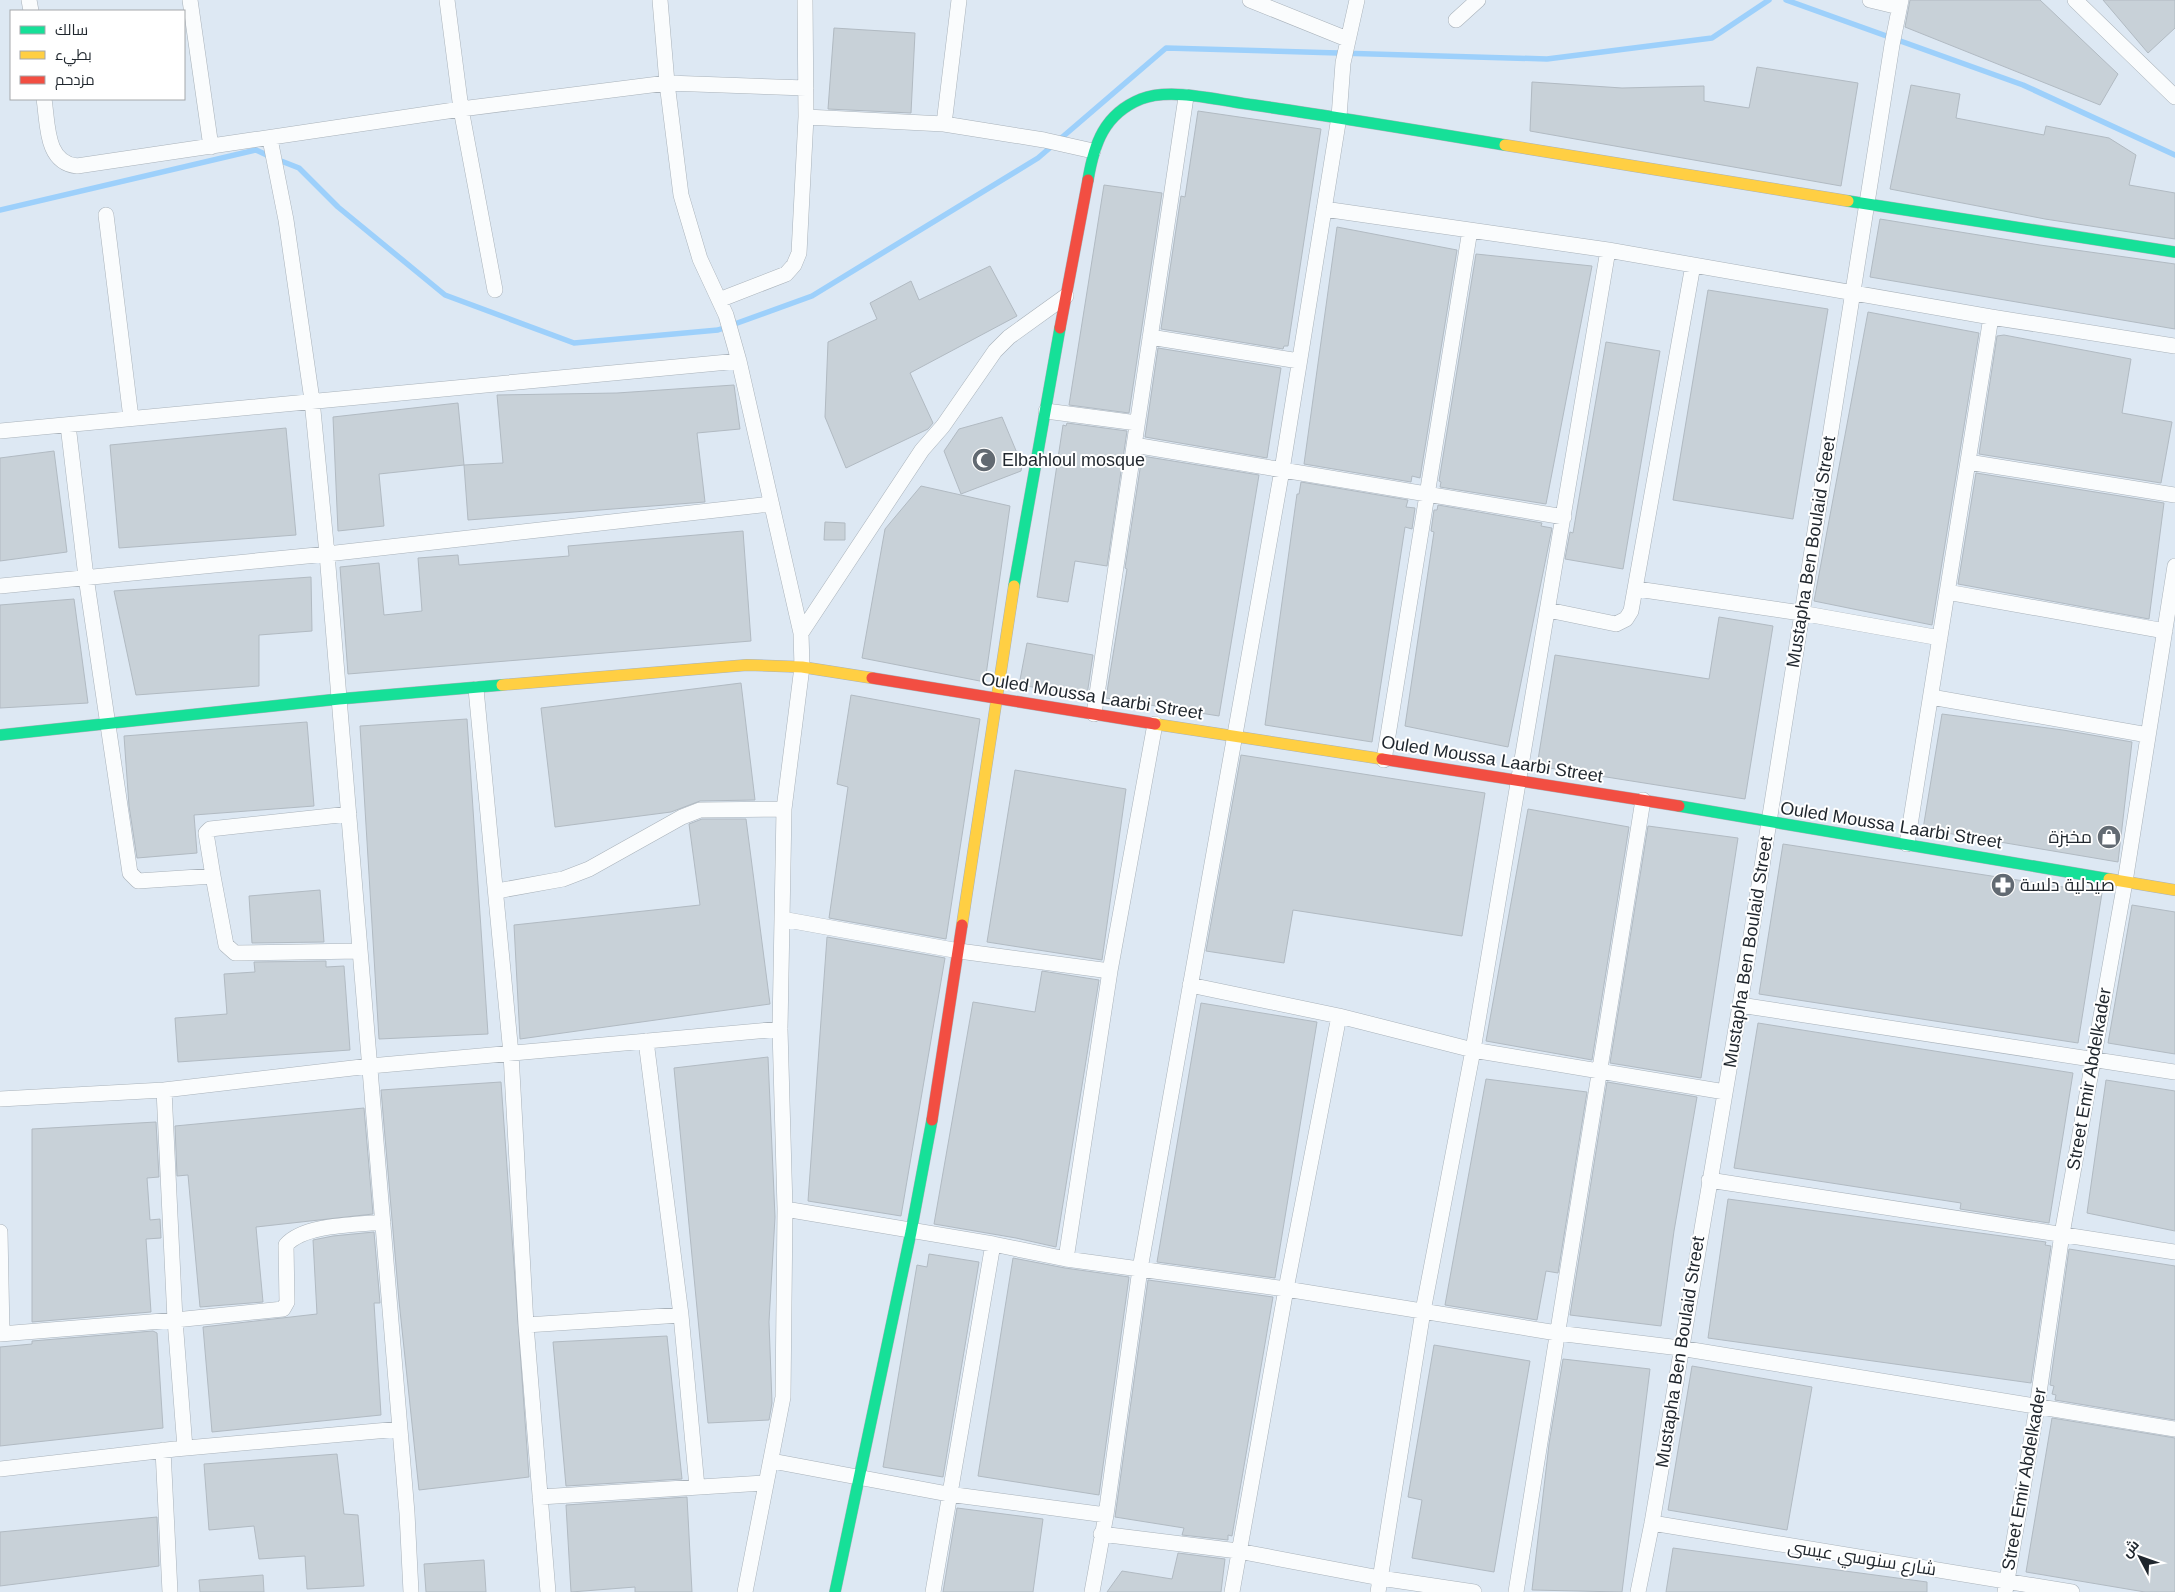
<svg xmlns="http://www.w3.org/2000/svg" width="2175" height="1592" font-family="Helvetica,Cairo,sans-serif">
	<rect width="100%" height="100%" fill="#dde8f3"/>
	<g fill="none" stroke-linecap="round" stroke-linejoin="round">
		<path stroke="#9dd0fb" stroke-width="5.5" d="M1786 0 2023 85 2175 155
			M276 159 299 168 338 207 445 295 574 343 718 330 812 296 1038 158 1166 48 1547 59 1712 38 1769 0
			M0 210 256 150 269 156"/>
	</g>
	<path fill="#c8d1d8" stroke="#b1bac2" d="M1910 0H2040L2118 74 2100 105 1905 27Z
		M2103 0H2175V28L2148 53Z
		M834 28 915 33 911 113 828 109Z
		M1757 67 1858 83 1841 186 1530 131 1532 82 1622 88 1704 86V101L1749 108Z
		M1911 85 1960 94 1956 118 2044 135 2046 126 2109 138 2136 155 2129 185 2175 193V239L2045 219 1890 189Z
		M1198 111 1321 129 1288 346H1284L1283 349 1161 329 1181 196 1185 197Z
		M1104 185 1162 193 1129 413 1069 405Z
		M1880 219 2040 245 2175 264V329L1870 277Z
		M1337 227 1457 250 1420 478 1412 476 1411 482 1304 464Z
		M1476 254 1592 266 1546 504 1440 487 1441 482 1439 481Z
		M990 266 1017 316 910 373 933 423 928 429 846 468 825 417 828 342 877 319 870 303 911 281 919 300Z
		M1708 290 1828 309 1793 519 1673 500Z
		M1868 312 1979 333 1932 625 1814 601Z
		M2004 335 2131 359 2122 413 2172 422 2161 483 1979 454 1997 336Z
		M1606 342 1660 351 1623 569 1565 559 1570 532 1573 533Z
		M1158 348 1281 368 1267 458 1145 437Z
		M734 385 740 429 697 433 705 502 468 520 464 465 503 463 497 395 617 393Z
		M458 403 464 465 379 474 384 526 338 531 333 417Z
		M1002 417 1022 465 1021 471 961 494 944 451 959 429Z
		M1067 423 1127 431 1107 566 1075 561 1068 602 1037 597 1063 425 1066 426Z
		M286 428 296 535 119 548 110 445Z
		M54 451 67 552 0 561V458Z
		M1142 456 1259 475 1219 716 1106 698 1127 569 1125 568Z
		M1976 473 2164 503 2149 619 1958 584Z
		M1301 482 1408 500 1406 507 1415 508 1412 529 1405 527 1372 742 1265 725 1297 494H1299Z
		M921 486 1010 506 985 682 862 658 885 529Z
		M1438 505 1542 523 1541 526 1552 528 1508 747 1405 726 1434 532 1431 531 1434 510H1437Z
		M825 522 845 523V540H824Z
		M743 531 751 641 348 674 340 567 379 563 384 615 422 611 418 558 458 555 459 565 569 556 568 546Z
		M311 577 312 631 259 635V686L136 695 114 591Z
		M74 599 88 703 0 708V605Z
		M1719 617 1773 626 1745 799 1537 766 1555 655 1709 679Z
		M1027 643 1093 655 1087 695 1019 685Z
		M741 683 755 800 700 801 671 812 555 827 541 708Z
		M851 695 980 719 946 939 829 918 848 787 837 784Z
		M1942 714 2063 730 2132 742 2118 862 1923 829Z
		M467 719 488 1034 379 1039 360 726Z
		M307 722 314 806 194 815 197 853 137 858 129 806 124 736Z
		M1241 755 1485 793 1462 936 1293 910 1284 963 1206 951Z
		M1015 770 1126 789 1102 960 987 942Z
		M1528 809 1629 827 1592 1060 1486 1041Z
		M702 819H746L770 1004 520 1039 514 925 700 905 689 824Z
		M1648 826 1738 838 1701 1078 1610 1063Z
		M1783 844 2102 893 2078 1043 1759 994Z
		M320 890 324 942 252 943 249 896Z
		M2132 905 2175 912V1054L2108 1043Z
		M827 937 945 958 901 1216 808 1201Z
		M326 961V967L344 966 350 1050 178 1062 175 1018 227 1014 224 974 255 972 254 962Z
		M1042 971 1099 980 1056 1247 1016 1238 934 1224 973 1002 1035 1012Z
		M1201 1003 1317 1022 1275 1278 1157 1262Z
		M1758 1023 2073 1073 2049 1223 1960 1209 1961 1203 1734 1168Z
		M768 1057 775 1217 769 1322 772 1403 769 1420 708 1423 674 1068Z
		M1486 1079 1587 1092 1558 1273 1546 1271 1537 1320 1445 1305Z
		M2106 1080 2175 1091V1231L2087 1213Z
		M501 1082 529 1477 419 1490 399 1301 381 1090Z
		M1607 1082 1697 1097 1674 1231 1661 1326 1570 1315Z
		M364 1108 373 1214 256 1227 263 1302 200 1307 188 1175 177 1176 175 1126Z
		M156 1122 159 1177 147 1178 150 1220 160 1219 161 1238 146 1239 151 1312 32 1322V1129Z
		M1728 1199 2046 1242 2045 1245 2051 1246 2031 1383 1708 1338Z
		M374 1232 380 1303H374L381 1415 212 1432 203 1327 317 1314 313 1240 333 1236Z
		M2069 1249 2175 1266V1420L2055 1400 2056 1395 2052 1394 2054 1386 2050 1385Z
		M929 1254 979 1262 943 1477 883 1467 917 1265 927 1267Z
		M1013 1258 1065 1268 1129 1277 1099 1495 978 1476Z
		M1148 1280 1273 1297 1232 1536 1228 1535V1540L1182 1535 1184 1528 1115 1517Z
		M153 1331 157 1333 163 1428 0 1446V1347L32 1344V1341Z
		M667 1336 682 1479 566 1486 553 1342Z
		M1434 1345 1530 1361 1494 1572 1412 1558 1422 1500 1408 1497Z
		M1563 1359 1650 1369 1622 1592 1532 1590 1549 1444Z
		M1692 1366 1812 1387 1787 1530 1668 1510Z
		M2052 1418 2175 1438V1592H2145L2026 1572Z
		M337 1454 344 1514 358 1515 364 1586 307 1589 305 1556 259 1559 254 1526 209 1530 204 1464Z
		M687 1497 692 1592H635V1587L571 1592 566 1505Z
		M957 1508 1043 1519 1033 1592H943Z
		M157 1517 159 1566 0 1586V1532Z
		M1673 1548 1927 1582V1592H1666Z
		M1178 1553 1225 1559 1221 1592H1107L1122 1571 1172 1579Z
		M484 1560 486 1592H426L424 1564Z
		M263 1575 264 1592H200L199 1580Z"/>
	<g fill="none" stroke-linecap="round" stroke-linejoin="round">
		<g stroke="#a9b2ba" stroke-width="16">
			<path id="street" d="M29 0 31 11
				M190 0 211 147
				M447 0 461 109 495 290
				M660 0 667 83 681 195 700 259 726 315 739 361 801 633 802 667 784 809 780 1029 785 1209 783 1397 745 1592
				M1250 0 1347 39
				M1870 0 1899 7
				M2075 0 2175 97
				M1456 20 1478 0
				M44 99C48 123 45 163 77 166L461 109 667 83 806 88
				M806 117 944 124 1044 140 1093 151
				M944 124 959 0
				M270 139 286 220 312 400 327 554 407 1513 411 1592
				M1324 209 1608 250 1991 317 2175 346
				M106 215 131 418
				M719 300 786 274 794 265 799 253 806 117 805 0
				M1150 337 1299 361
				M1046 411 1137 423
				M68 425 86 577 130 873 138 881 213 876 226 945 235 953 360 951
				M0 431 739 361
				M1134 445 1564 517
				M1968 462 2175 495
				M0 586 327 554 770 504
				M1637 589 1801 613 1940 638
				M1947 592 2165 631
				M1548 610 1616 624 1626 619 1631 611 1693 265
				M801 633 922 450 943 426 995 351 1009 337 1066 296
				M476 689 511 1054 526 1325 548 1592
				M1931 697 2148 735
				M1094 714 1186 97
				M1384 760 1470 230
				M1907 844 1991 317
				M213 876 206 833 210 829 349 814
				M497 891 563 879 589 869 682 817 700 810 784 809
				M782 919 959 951 1110 971
				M1190 985 1339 1016 1473 1050 1725 1092
				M1740 1005 2175 1072
				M646 1041 681 1315 697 1487
				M164 1090 175 1320 185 1448
				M0 1099 164 1090 370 1066 780 1029
				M1709 1180 2175 1252
				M785 1209 993 1244 1066 1259 1286 1289 1557 1333 1680 1348 2175 1429
				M0 1232 2 1334
				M1066 1259 1110 971 1155 724
				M526 1325 681 1315
				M0 1334 175 1320 283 1309 287 1302 286 1245C304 1224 356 1225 383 1222
				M163 1450 170 1592
				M772 1461 948 1494 1106 1515
				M0 1469 175 1449 400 1429
				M540 1497 764 1483
				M1652 1523 2072 1592
				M1101 1534 1238 1551 1380 1578 1474 1592
				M933 1592 993 1244
				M1092 1592 1106 1515 1140 1269 1282 470 1339 117 1343 63 1357 0
				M1232 1592 1286 1289 1339 1016
				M1378 1592 1423 1311 1473 1050 1608 250
				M1516 1592 1643 800
				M1638 1592 1652 1523 1740 1005 1892 45 1901 0
				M2005 1592 2037 1407 2062 1234 2125 882 2175 566"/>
		</g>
		<g stroke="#a9b2ba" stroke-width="12">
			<path id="fast" d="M1088 180C1094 144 1104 114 1141 99 1171 87 1222 101 1254 105 1338 117 1421 131 1505 145
				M1848 201 2175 252
				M1014 586 1060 328
				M0 735 339 699 502 685
				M1679 806 2109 879
				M835 1592 911 1232 932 1120"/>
		</g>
		<g stroke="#a9b2ba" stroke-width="12">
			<path id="slow" d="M1505 145 1848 201
				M502 685 747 665 802 667 872 678
				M1155 724 1382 759
				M2109 879 2175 890
				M962 925 1014 586"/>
		</g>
		<g stroke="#a9b2ba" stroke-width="12">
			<path id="jam" d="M1060 328 1088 180
				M872 678 1155 724
				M1382 759 1679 806
				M932 1120 962 925"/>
		</g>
		<use href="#street" stroke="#fafcfd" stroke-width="15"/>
		<use href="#fast" stroke="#16e098" stroke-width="11"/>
		<use href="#slow" stroke="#ffcf43" stroke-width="11"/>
		<use href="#jam" stroke="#f24e42" stroke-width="11"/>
	</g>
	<defs>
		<g id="mosque-disc" transform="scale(1.25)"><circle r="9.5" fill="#626a72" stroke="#fff"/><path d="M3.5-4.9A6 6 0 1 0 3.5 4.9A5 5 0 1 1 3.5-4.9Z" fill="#fff"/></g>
		<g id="shop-disc" transform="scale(1.25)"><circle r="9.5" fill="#626a72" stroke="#fff"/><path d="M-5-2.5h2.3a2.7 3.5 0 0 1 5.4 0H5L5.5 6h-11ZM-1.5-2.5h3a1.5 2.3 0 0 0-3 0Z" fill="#fff"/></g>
		<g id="pharmacy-disc" transform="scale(1.25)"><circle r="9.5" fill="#626a72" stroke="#fff"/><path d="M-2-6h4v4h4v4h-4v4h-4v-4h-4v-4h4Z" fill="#fff"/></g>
	</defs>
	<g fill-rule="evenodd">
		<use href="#mosque-disc" x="984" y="460"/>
		<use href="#shop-disc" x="2109" y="837"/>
		<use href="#pharmacy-disc" x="2003" y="885"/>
	</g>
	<g text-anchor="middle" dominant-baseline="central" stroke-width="4" stroke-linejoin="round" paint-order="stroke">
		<g font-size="18" fill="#1f262d" stroke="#fff" text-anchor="start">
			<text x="1002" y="460">Elbahloul mosque</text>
			<text x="2092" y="837" text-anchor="end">مخبزة</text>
			<text x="2020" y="885">صيدلية دلسة</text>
		</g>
		<g font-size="18" fill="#1f262d" stroke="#fff">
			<text transform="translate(1811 552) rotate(-81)">Mustapha Ben Boulaid Street</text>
			<text transform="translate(1092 696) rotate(9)">Ouled Moussa Laarbi Street</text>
			<text transform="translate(1492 759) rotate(9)">Ouled Moussa Laarbi Street</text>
			<text transform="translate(1891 825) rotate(9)">Ouled Moussa Laarbi Street</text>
			<text transform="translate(1748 952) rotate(-81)">Mustapha Ben Boulaid Street</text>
			<text transform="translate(2089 1079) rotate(-80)">Street Emir Abdelkader</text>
			<text transform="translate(1680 1352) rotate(-81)">Mustapha Ben Boulaid Street</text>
			<text transform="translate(2024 1479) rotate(-80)">Street Emir Abdelkader</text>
			<text transform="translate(1862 1558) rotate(9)">شارع سنوسي عيسى</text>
		</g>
	</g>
	<rect x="10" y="10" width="175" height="90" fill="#ffffff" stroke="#a5a8ab"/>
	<rect x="20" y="26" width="25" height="8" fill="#16e098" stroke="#a5a8ab"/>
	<text x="55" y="35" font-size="15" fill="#1f262d">سالك</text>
	<rect x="20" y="51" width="25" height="8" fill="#ffcf43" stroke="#a5a8ab"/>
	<text x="55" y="60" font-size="15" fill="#1f262d">بطيء</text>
	<rect x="20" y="76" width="25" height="8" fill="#f24e42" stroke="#a5a8ab"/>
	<text x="55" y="85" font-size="15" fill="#1f262d">مزدحم</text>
	<g transform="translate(2140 1557) rotate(311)" stroke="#ffffff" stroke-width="4" paint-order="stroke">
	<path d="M0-4L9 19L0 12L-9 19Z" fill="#1f262d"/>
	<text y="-8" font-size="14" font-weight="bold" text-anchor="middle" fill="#1f262d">ش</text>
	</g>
</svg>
